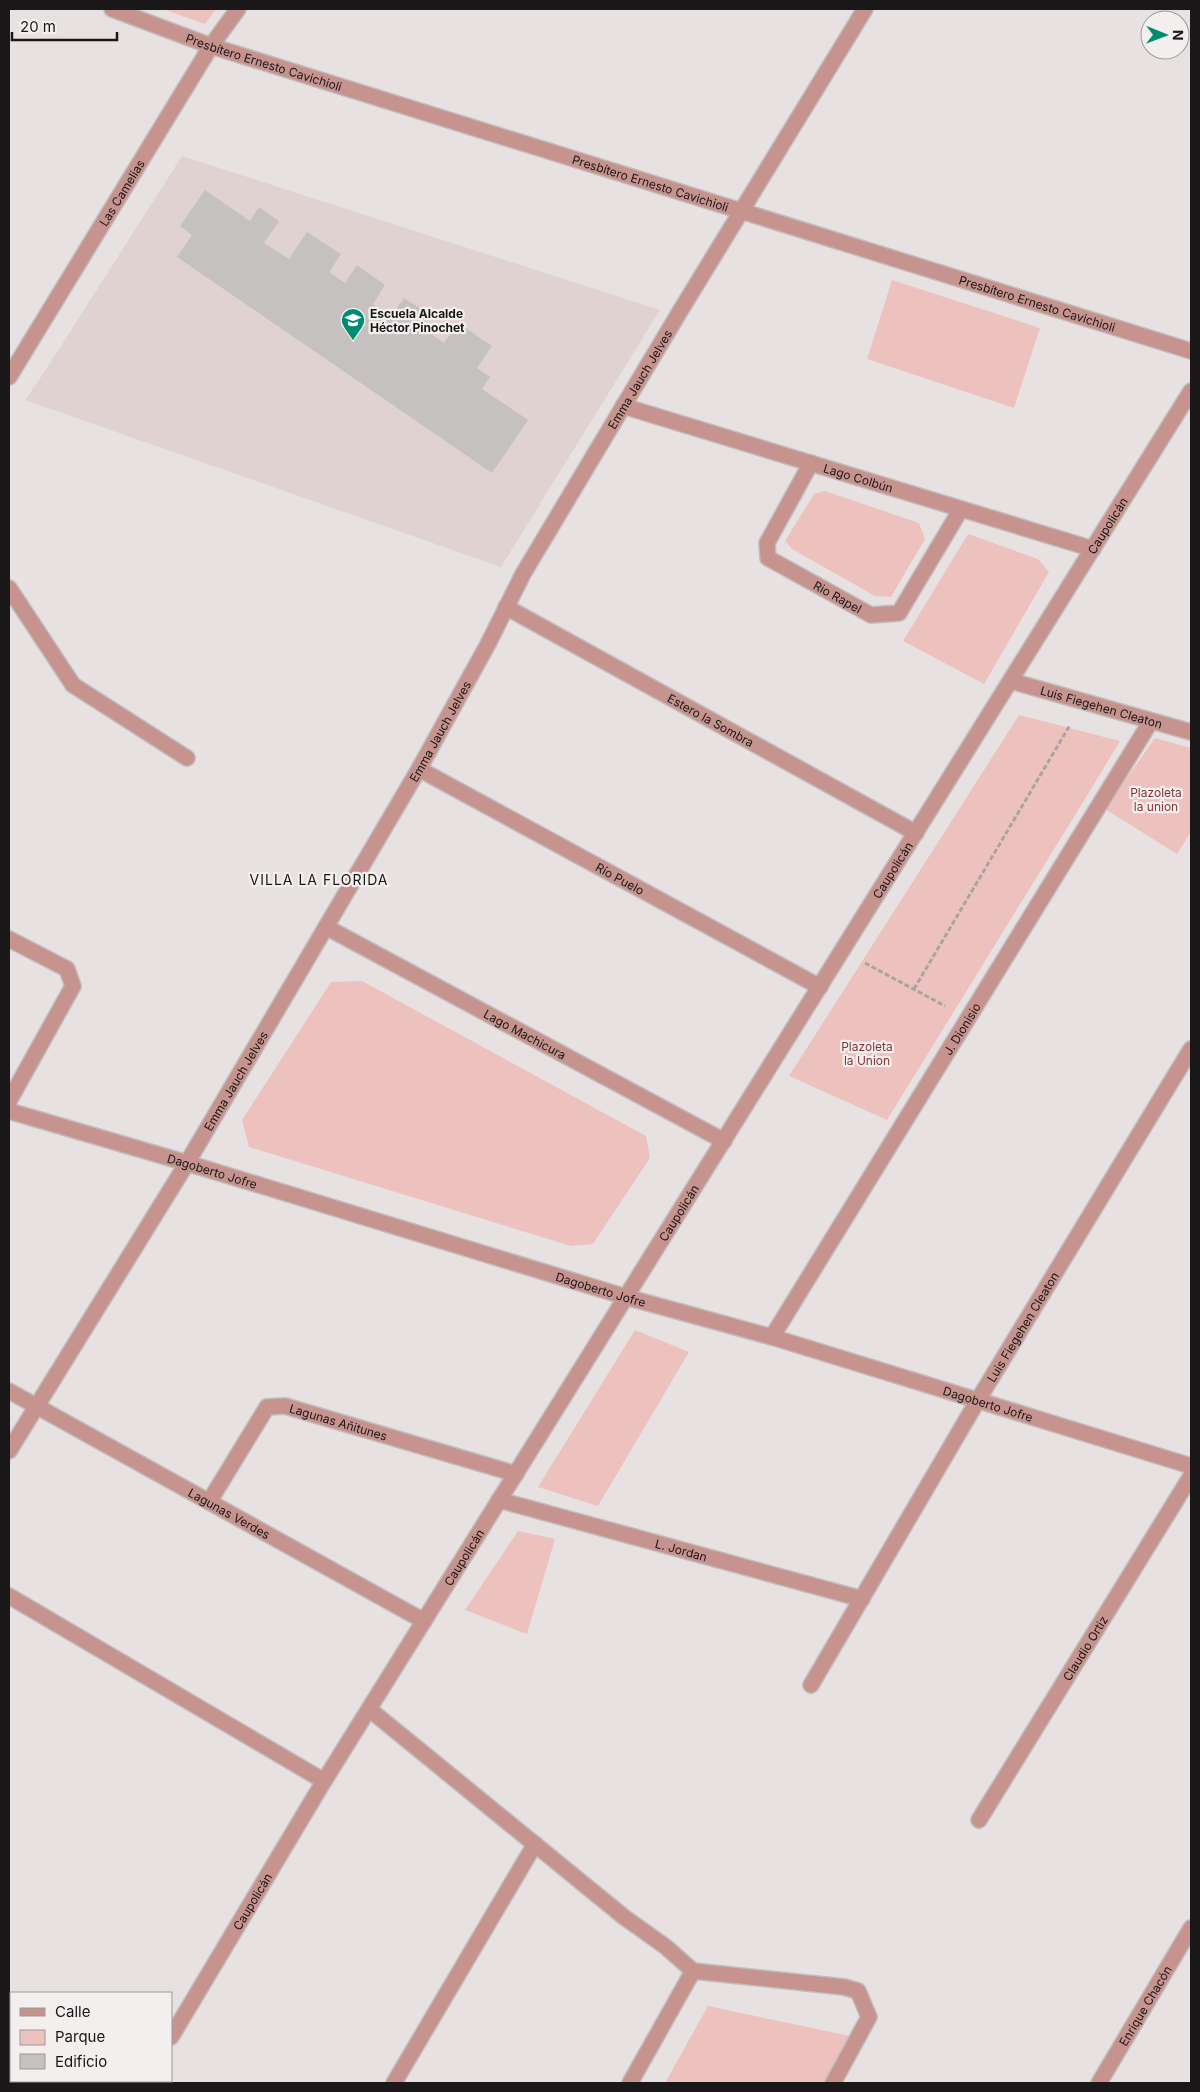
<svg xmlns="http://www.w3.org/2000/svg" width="1200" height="2092" font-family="Inter,sans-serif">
	<rect width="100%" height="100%" fill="#e7e2e1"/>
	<path fill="#dfd2d0" d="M182 156 660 310 501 567 25 400 45 371Z"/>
	<path fill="#edc2be" d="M163 9H216L205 24Z
		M892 280 1040 328 1014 408 867 359Z
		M825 491 919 523 925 539 891 597 875 596 792 549 785 541 814 494Z
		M968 534 1038 559 1049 572 984 684 903 641Z
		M1019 715 1120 741 1085 799 887 1120 789 1076Z
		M1155 738 1191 748V832L1177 854 1105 809Z
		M362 981 646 1136 650 1158 593 1244 571 1246 249 1147 242 1120 331 982Z
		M635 1330 689 1352 598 1506 538 1487Z
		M518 1531 555 1539 527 1634 465 1610Z
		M708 2006 855 2037 826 2083H665Z"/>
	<path fill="#c6c1c1" d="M205 190 250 221 259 207 279 221 264 243 289 259 307 232 341 254 329 272 345 283 357 265 385 285 373 304 391 316 404 298 430 315 421 327 444 343 458 323 492 346 477 368 490 377 482 389 528 420 492 473 177 257 192 235 180 226Z"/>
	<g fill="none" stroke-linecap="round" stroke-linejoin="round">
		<g stroke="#c2bdbd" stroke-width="18">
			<path id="service" d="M9 588 73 685 187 758"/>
		</g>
		<g stroke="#c2bdbd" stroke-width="18">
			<g id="minor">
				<path id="s1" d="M112 9 211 46 1191 351"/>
				<path id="s2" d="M9 377 211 46 238 9"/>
				<path id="s3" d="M623 406 1093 549"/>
				<path id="s4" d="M811 463 767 543 768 558 871 615 899 613 961 509"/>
				<path id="s5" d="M506 607 916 833"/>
				<path id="s6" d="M1011 681 1191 732"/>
				<path id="s7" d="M419 769 820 987"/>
				<path id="s8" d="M326 927 724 1141"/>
				<path d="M9 939 67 969 73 986 9 1101"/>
				<path id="s9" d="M9 1111 187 1163 626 1297 772 1337 1191 1466"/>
				<path id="s10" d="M772 1337 1151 721"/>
				<path id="s11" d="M9 1391 424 1621"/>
				<path id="s12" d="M9 1451 187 1163 419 769 488 644 523 574 682 308 865 9"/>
				<path id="s13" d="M499 1500 862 1599"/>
				<path id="s14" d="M209 1502 267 1407 285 1406 516 1474"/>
				<path d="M9 1596 324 1781"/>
				<path id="s15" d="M811 1685 978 1400 1191 1049"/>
				<path d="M369 1709 624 1917 666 1947 693 1971 844 1987 858 1991 869 2017 833 2083"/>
				<path id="s16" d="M979 1820 1191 1476"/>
				<path id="s17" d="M171 2037 324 1781 1191 391"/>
				<path d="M144 2083 145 2081"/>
				<path d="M394 2083 535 1844"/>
				<path d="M630 2083 693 1971"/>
				<path id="s18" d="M1099 2083 1191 1928"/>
			</g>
		</g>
		<path stroke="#a8a4a3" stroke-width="3" stroke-dasharray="5 2.5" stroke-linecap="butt" d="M865 963 945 1006
			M914 989 1070 725"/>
		<use href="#service" stroke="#c6938e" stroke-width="15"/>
		<use href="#minor" stroke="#c6938e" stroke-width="15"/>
	</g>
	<defs>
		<g id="school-pin" transform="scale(1.25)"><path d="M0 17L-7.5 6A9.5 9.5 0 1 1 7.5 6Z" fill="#008c73" stroke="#f4efef"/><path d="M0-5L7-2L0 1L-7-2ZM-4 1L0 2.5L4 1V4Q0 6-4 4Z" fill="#fff"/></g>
	</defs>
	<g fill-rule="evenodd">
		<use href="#school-pin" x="353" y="320"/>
	</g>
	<g text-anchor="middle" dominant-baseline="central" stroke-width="4.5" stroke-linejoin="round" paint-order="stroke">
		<g font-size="12" fill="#191717" stroke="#f4efef">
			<text stroke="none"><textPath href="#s1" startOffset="161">Presbítero Ernesto Cavichioli</textPath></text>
			<text stroke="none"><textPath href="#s1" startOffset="566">Presbítero Ernesto Cavichioli</textPath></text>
			<text stroke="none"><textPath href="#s2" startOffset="216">Las Camelias</textPath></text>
			<text stroke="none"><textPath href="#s1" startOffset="971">Presbítero Ernesto Cavichioli</textPath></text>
			<text stroke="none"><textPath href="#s12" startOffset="1244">Emma Jauch Jelves</textPath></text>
			<text stroke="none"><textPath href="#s3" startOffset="246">Lago Colbún</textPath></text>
			<text stroke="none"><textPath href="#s17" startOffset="1778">Caupolicán</textPath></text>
			<text stroke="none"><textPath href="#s4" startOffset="186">Rio Rapel</textPath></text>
			<text stroke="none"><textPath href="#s6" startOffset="94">Luis Fiegehen Cleaton</textPath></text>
			<text stroke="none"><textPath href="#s5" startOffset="234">Estero la Sombra</textPath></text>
			<text stroke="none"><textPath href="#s12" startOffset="839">Emma Jauch Jelves</textPath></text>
			<text stroke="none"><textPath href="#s17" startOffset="1372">Caupolicán</textPath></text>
			<text stroke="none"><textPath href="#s7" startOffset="229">Río Puelo</textPath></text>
			<text stroke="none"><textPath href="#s10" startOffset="362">J. Dionisio</textPath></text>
			<text stroke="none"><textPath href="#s8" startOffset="226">Lago Machicura</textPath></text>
			<text stroke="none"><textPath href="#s12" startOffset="434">Emma Jauch Jelves</textPath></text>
			<text stroke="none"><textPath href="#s9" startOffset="212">Dagoberto Jofre</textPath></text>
			<text stroke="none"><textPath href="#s17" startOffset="968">Caupolicán</textPath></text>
			<text stroke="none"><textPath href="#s9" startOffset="618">Dagoberto Jofre</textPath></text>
			<text stroke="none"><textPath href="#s15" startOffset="416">Luis Fiegehen Cleaton</textPath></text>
			<text stroke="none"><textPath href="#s9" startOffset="1022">Dagoberto Jofre</textPath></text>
			<text stroke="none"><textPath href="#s14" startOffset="185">Lagunas Añitunes</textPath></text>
			<text stroke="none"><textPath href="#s11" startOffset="252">Lagunas Verdes</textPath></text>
			<text stroke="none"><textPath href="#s13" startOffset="189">L. Jordan</textPath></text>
			<text stroke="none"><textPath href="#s17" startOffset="562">Caupolicán</textPath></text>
			<text stroke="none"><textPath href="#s16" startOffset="202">Claudio Ortiz</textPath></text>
			<text stroke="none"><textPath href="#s17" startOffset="158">Caupolicán</textPath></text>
			<text stroke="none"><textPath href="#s18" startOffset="90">Enrique Chacón</textPath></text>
		</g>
		<g font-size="12" font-weight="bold" fill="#191717" stroke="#f4efef" text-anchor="start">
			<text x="370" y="313">Escuela Alcalde<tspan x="370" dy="14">Héctor Pinochet</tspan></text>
		</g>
		<g font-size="12" fill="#833533" stroke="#f4efef">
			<text x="1156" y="792">Plazoleta<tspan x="1156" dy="14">la union</tspan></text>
			<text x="867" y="1046">Plazoleta<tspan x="867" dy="14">la Union</tspan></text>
		</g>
		<g font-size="14" letter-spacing="1" fill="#191717" stroke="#f4efef">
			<text x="319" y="879">VILLA LA FLORIDA</text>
		</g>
	</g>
	<rect width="1200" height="2092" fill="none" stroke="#191717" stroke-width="20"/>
	<rect x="10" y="1992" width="162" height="90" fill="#f4efef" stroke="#9c9999"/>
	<rect x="20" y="2008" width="25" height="8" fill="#c6938e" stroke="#9c9999"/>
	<text x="55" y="2017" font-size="15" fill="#191717">Calle</text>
	<rect x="20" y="2030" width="25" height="15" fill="#edc2be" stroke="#9c9999"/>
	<text x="55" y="2042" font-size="15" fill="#191717">Parque</text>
	<rect x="20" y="2054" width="25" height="15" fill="#c6c1c1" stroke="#9c9999"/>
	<text x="55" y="2067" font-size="15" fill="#191717">Edificio</text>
	<g transform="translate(1165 35) rotate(91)"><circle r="24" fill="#f4efef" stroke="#9c9999"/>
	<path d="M0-4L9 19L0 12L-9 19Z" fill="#008c73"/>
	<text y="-8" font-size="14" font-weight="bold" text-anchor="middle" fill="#191717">N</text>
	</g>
	<path d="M12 32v8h105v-8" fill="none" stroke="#191717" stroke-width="2.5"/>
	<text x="20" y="32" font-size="15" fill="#191717" stroke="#f4efef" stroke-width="4" paint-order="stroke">20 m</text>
</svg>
